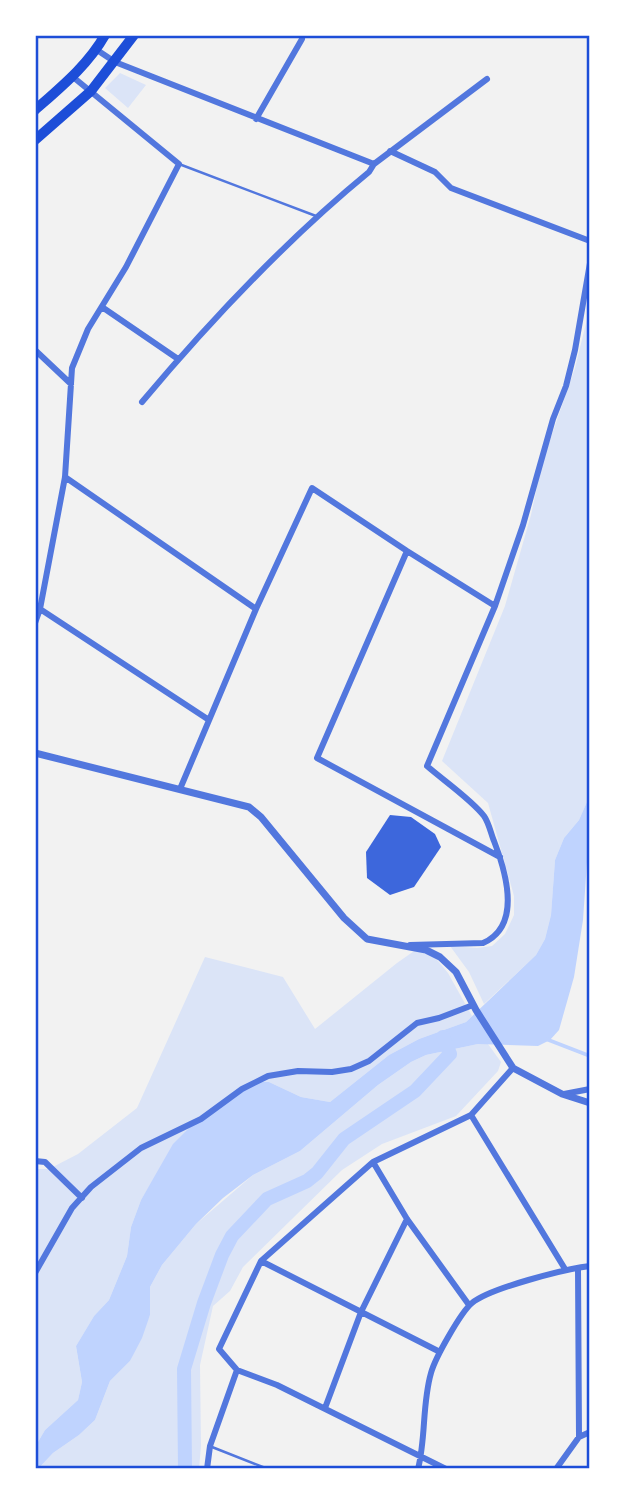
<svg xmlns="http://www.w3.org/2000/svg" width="625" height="1504" font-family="Cabin,sans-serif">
	<rect width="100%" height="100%" fill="#f2f2f2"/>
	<path fill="#dbe4f7" d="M120 73 146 85 128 108 105 88Z
		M590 307V795L579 820 564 838 555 860 551 915 545 939 536 955 484 1004 469 972 450 946 477 948 492 946 505 934 514 915V896L488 803 442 761 505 606 531 515 542 463 575 368Z
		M417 949 433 955 448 973 472 1016 466 1022 419 1039 389 1055 330 1102 301 1097 269 1082 155 1177 141 1200 131 1227 127 1256 109 1300 94 1316 76 1346 82 1382 78 1400 45 1430 35 1447V1169H49L78 1154 137 1108 205 957 283 977 315 1029 397 963Z
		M478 1044H488L501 1062 498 1071 456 1116 382 1144 342 1170 243 1267 230 1291 213 1306 200 1365 201 1446 199 1469H38L53 1453 79 1435 95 1420 110 1381 130 1361 150 1315V1287L162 1265 196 1224 253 1175 300 1151 378 1085 411 1062 426 1055Z"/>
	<path fill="#bfd3fe" d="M590 795V851L587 862 583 920 574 977 559 1030 550 1040 538 1046 478 1044 426 1055 411 1062 378 1085 300 1151 253 1175 223 1198 196 1224 162 1265 150 1287V1315L142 1338 130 1361 110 1381 95 1420 79 1435 53 1453 38 1469H35V1447L45 1430 78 1400 82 1382 76 1346 94 1316 109 1300 127 1256 131 1227 141 1200 173 1144 193 1124 250 1082H269L301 1097 330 1102 389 1055 419 1039 466 1022 536 955 545 939 551 915 555 860 564 838 579 820Z"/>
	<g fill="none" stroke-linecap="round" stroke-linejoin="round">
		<path stroke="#bfd3fe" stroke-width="3.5" d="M546 1039 590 1056"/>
		<path stroke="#bfd3fe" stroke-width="14" d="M185 1469 184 1369 204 1303 222 1255 232 1236 267 1199 307 1181 317 1173 344 1139 415 1091 450 1054 443 1037"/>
	</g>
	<path fill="#3d67dc" d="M390 815 411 817 435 834 441 847 414 887 390 895 367 878 366 852Z"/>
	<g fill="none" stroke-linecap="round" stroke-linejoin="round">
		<path stroke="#5277de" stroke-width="2.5" d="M179 164 316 216
			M212 1447 268 1469"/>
		<path stroke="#5277de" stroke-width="6" d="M97 50 115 62 374 164
			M256 119 302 39
			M390 151 435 172 451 188 590 241
			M102 307 178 359
			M35 350 71 384
			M142 402C211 320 286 240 369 172L374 164 487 79
			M65 477 256 609
			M407 551 317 758 500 857
			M40 609 209 720
			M35 623 40 609 65 477 72 368 88 329 126 267 179 164 73 77
			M180 789 256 609 312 488 407 551 495 606
			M410 945 483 943C522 926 506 872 494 841 491 834 489 823 484 816 472 800 443 780 427 766L495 606 523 525 553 419 566 386 575 350 590 263
			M564 1094 590 1089
			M471 1115 565 1269
			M35 1161 45 1162 82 1198
			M373 1162 407 1219 469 1305
			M261 1261 440 1352
			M578 1268 579 1437
			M35 1273 72 1208 91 1187 141 1148 201 1119 242 1089 268 1076 298 1071 332 1072 351 1069 369 1061 417 1023 439 1018 473 1005
			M237 1370 277 1385 446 1469
			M325 1408 361 1312 407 1219
			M207 1469 210 1446 237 1370 219 1349 261 1261 373 1162 471 1115 513 1068
			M418 1469C426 1438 422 1404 431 1373 435 1358 461 1312 472 1303 490 1288 565 1269 590 1266
			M556 1469 579 1437 590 1432"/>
		<path stroke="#5277de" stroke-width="7" d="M35 753 249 807 261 817 344 918 367 939 426 950 440 957 456 972 476 1010 513 1068 562 1094 590 1103"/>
		<path stroke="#1d4ed8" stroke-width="10" d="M35 110C61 87 88 65 105 35
			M35 140 91 91 134 35"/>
	</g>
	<rect width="625" height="1504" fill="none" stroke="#ffffff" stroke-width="74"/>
	<rect x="37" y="37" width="551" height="1430" fill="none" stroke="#1d4ed8" stroke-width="2.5"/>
</svg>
